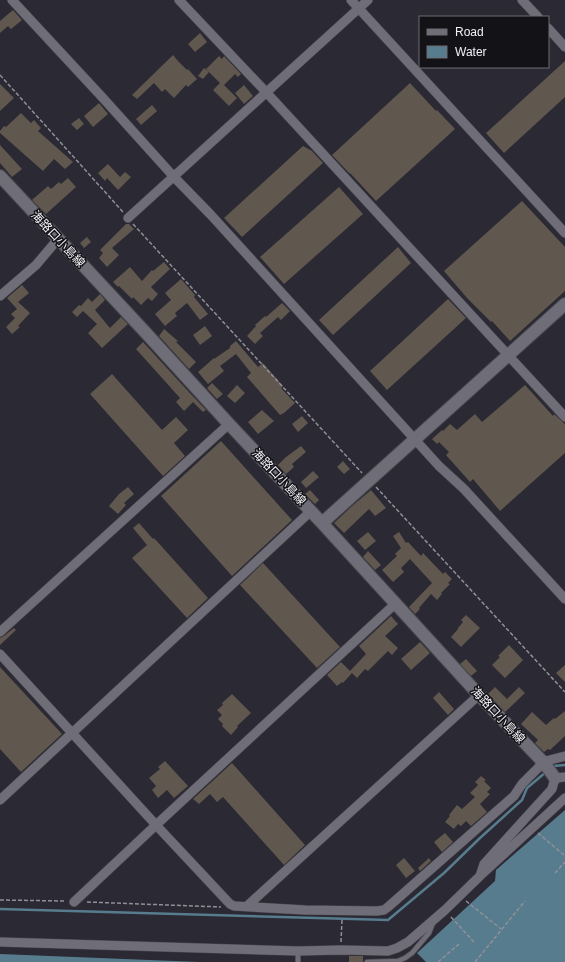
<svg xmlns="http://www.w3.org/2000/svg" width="565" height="962" font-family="Helvetica,'Noto Sans JP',sans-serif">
	<rect width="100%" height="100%" fill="#2b2933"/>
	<path fill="#577c8d" d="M565 810V962H426L417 953 495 881 496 870Z
		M0 954 199 962H0Z"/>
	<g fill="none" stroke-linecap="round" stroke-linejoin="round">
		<path stroke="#577c8d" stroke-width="2.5" d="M551 768 553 766 565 765
			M0 909 388 920 444 873 480 838 522 800 527 788 546 772"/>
	</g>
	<path fill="#60574f" d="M13 10 22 20 11 29 8 26 0 33V21Z
		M200 33 207 42 195 52 188 44Z
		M173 55 178 61 187 70 188 69 197 79 188 87 186 85 174 98 165 89 162 92 154 83 137 99 132 95Z
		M219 56 222 59 224 56 241 74 238 77 235 74 224 85 237 98 229 106 213 90 220 83 206 69Z
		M565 61V97L504 153 486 133Z
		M204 68 209 72 203 79 198 76Z
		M410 83 436 111 437 110 455 129 376 201 350 173V174L332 155Z
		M0 84 14 98 0 111Z
		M244 85 253 96 244 104 235 93Z
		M99 103 108 114 93 127 84 116Z
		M152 105 157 111 141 125 136 119Z
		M21 113 31 123 34 120 41 128 38 131 73 162 65 169 54 159 43 171 0 133V131L4 126 6 127Z
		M79 118 84 124 77 130 71 124Z
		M0 145 22 169 12 177 0 163Z
		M303 146 312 151 323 163 242 237 224 218Z
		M108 164 120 177 125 172 131 177 118 190 107 178 105 181 98 173Z
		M68 178 76 187 46 214 32 200 48 186 51 189 59 182 61 184Z
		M339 187 363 214 284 284 260 257Z
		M522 201 565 247V291L510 341 492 321 491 322 467 298 444 271Z
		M126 224H129L134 229 112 248 119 255 107 267 99 258 103 253 100 250Z
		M87 237 91 242 84 248 80 243Z
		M398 247 411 263 333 335 319 320Z
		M164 262 170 269 151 287 158 294 152 301 148 298 141 305 133 297 132 299 119 286 118 287 113 282 130 267 142 281 152 270 153 271Z
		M181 279 195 295 194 297 208 314 200 320 187 303 175 313 177 316 165 326 155 314 171 300 165 293Z
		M22 285 29 293 18 302 30 313 18 326 20 327 12 334 6 327 15 318 11 314 17 309 7 298Z
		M100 294 105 300 95 310 110 328 121 317 128 324 102 348 88 333 97 324 83 311 77 317 72 312 79 305 81 306 88 298 92 302Z
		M448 299 466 318 387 390 370 371Z
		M282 303 290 311 281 320 278 317 260 333 263 336 255 344 247 336 256 326 255 325 265 316 266 317Z
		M205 326 212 336 200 345 193 335Z
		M164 329 178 341 176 342 196 362 189 369 159 336Z
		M236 341 258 367 263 363 283 386 281 388 295 403 284 413 280 415 247 377 251 373 236 354 220 366 224 371 208 384 198 372 214 358V359L230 348V346Z
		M143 342 188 391 206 410 203 412 193 402 184 411 176 402 180 398 136 349Z
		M112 374 162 430 176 417 188 430 174 443 185 456 163 476 90 394Z
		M212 383 223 394 217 399 207 388Z
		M237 385 245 393 235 403 227 396Z
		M525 385 553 416 554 414 565 424V453L500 511 473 479 470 482 446 455 449 452 439 442 437 444 432 439 442 430 443 431 450 424 457 430 475 414 482 422Z
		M262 410 274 421 258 434 248 422Z
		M302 416 308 423 298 432 292 424Z
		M221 441 292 520 232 576 161 496Z
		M301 446 306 452 292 464 294 467 286 474 278 465 286 457Z
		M343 461 350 469 344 474 337 467Z
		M313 471 319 477 306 488 301 482Z
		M128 487 134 494 124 503 126 505 118 514 109 506 119 494Z
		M310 490 319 500 315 504 305 494Z
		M371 490 386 508 375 516 369 509 344 533 334 523 352 506Z
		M139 523 153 539 154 538 208 598 187 618 132 558 147 545 133 528Z
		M368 532 376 541 365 550 357 541Z
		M399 532 406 543 408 542 421 556 423 553 443 574 445 572 452 579 448 583 450 584 441 593 442 594 437 600 431 594 419 608 420 609 415 614 409 607 432 583 410 559 401 568 404 572 393 582 382 570 397 556 395 554 401 548 393 536Z
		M368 551 381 565 375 570 363 557Z
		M263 563 340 647 317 668 241 586 240 585Z
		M466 615 480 628 461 647 451 637 458 629V628L463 622 461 620Z
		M391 616 398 624 385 636 398 648 392 655 388 651 368 671 365 669 357 678 352 673 343 683 342 682 337 686 327 675 341 662 350 671 366 654 359 646Z
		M14 628 16 630 0 645V638L4 636Z
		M420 642 430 653 411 670 401 659Z
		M509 645 523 660 505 678 492 665 500 657 498 656Z
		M466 659 477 671 471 676 460 664Z
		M565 665V682L556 673Z
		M0 667 62 734 21 772 0 749Z
		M495 687 507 699 519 687 525 693 505 712 488 694Z
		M439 692 454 709 448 715 433 698Z
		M232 694 251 713 237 726 238 727 231 735 222 726 223 724 218 719 222 715 217 710 223 705 222 703Z
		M565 711V736L550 750 548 749 544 752 535 743 538 740 521 724 532 712 546 725 554 718 555 719Z
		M165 761 188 786 174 798 167 790 158 798 152 790 156 786 149 778 160 769 158 767Z
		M232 763 305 845 284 865 223 797 217 802 210 794 199 804 193 799Z
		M481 776 486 780 484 781 491 788 487 792 490 794 480 804 487 812 471 826 466 821 461 826 458 824 454 829 445 822 450 816 449 815 457 805 462 809 475 797 470 793 478 785 475 782Z
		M445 833 453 842 442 852 434 842Z
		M404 858 415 871 406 878 396 865Z
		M429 858 431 861 420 871 418 868Z
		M349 956H363V962H349Z"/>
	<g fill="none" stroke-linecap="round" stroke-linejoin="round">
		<g stroke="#49484f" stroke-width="6">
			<path id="lane" d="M298 962V951
				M367 962 398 961 405 958 412 953 429 933 433 923"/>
		</g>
		<g stroke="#49484f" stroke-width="10">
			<path id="street" d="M12 0 102 97 174 177 211 215 439 466 464 489 565 599
				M179 0 266 92 565 417
				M351 0 565 233
				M522 0 538 17
				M548 28 565 47
				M128 218 368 0
				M0 296 36 265 58 239
				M0 632 229 424
				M0 654 156 825 230 904 234 906 305 910 377 911 384 910 388 907 514 796 522 784 538 768 542 762 565 756
				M0 800 311 511
				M482 874 565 798
				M74 902 156 825 395 604
				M247 906 479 695
				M0 942 298 951 341 950 388 951 397 948 408 942 445 910 480 876 484 864 552 789 555 778 565 777"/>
		</g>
		<g stroke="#49484f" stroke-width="14">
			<path id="secondary" d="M0 176 146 333 229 424 322 523 479 695 544 763 555 778
				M322 523 565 304"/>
		</g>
		<path stroke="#919098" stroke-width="1.5" stroke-dasharray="4 2" stroke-linecap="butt" d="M0 75 123 212
			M133 224 362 473
			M376 487 565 692
			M538 833 565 856
			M555 873 565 862
			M0 900 65 901
			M466 901 501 929
			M87 902 221 907
			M451 917 474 942
			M341 942 342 920
			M438 962 459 944
			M475 962 525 901"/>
		<use href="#lane" stroke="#6f6d78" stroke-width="4.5"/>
		<use href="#street" stroke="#6f6d78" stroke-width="9"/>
		<use href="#secondary" stroke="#6f6d78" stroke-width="12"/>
	</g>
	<g text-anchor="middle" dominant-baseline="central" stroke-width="3" stroke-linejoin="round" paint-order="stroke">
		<g font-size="12" fill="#f2f1f7" stroke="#131317">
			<text transform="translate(58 239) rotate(47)">海路口小島線</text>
			<text transform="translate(279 477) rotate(47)">海路口小島線</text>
			<text transform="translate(498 715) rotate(47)">海路口小島線</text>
		</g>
	</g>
	<rect x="419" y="16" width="130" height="52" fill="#131317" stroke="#6c6c71"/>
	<rect x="427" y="29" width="20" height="6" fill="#6f6d78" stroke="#6c6c71"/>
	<text x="455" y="36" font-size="12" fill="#f2f1f7">Road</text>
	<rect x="427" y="46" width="20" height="12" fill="#577c8d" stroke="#6c6c71"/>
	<text x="455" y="56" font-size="12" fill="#f2f1f7">Water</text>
</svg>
